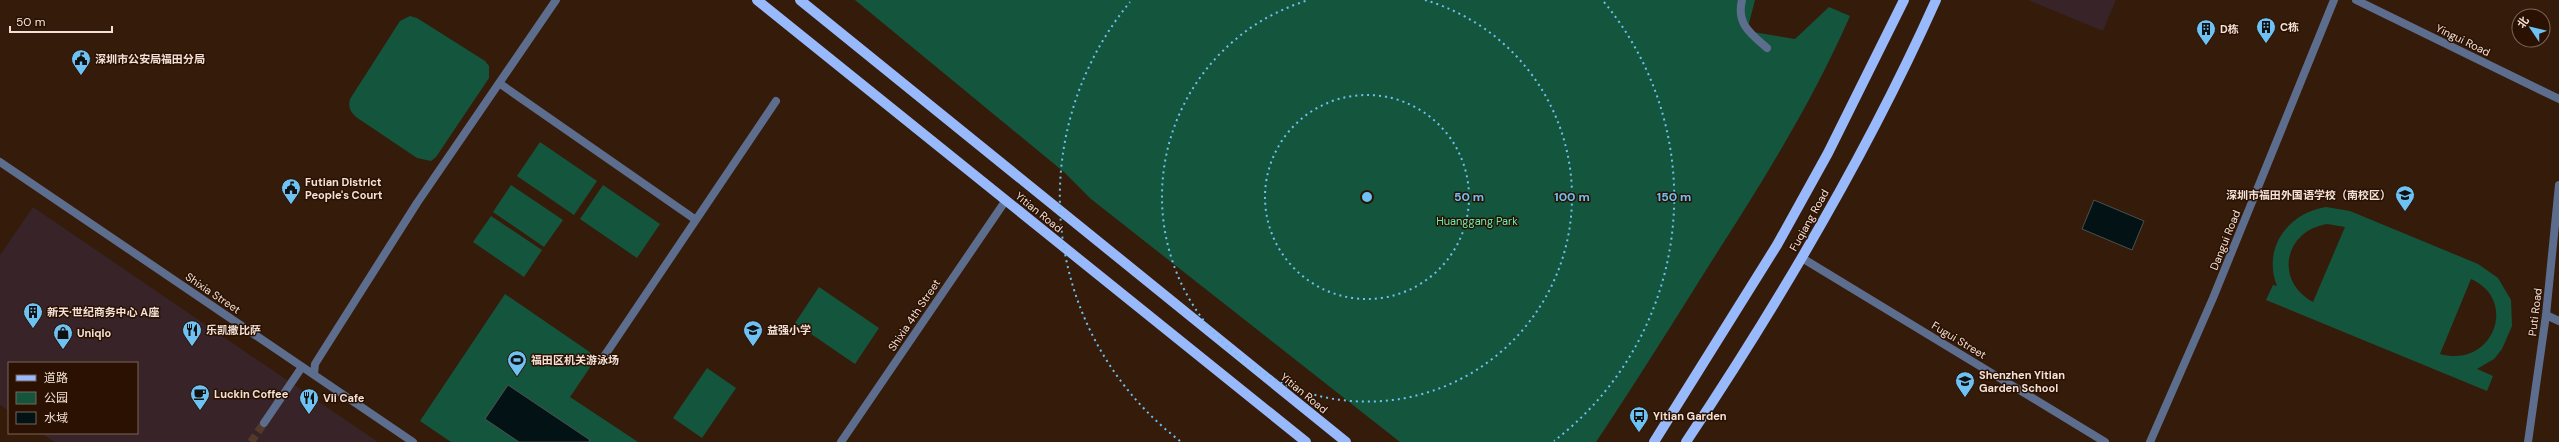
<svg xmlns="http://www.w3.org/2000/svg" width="2559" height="442" font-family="'DM Sans','Noto Sans SC',sans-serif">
	<rect width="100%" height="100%" fill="#351b0a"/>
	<path fill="#372328" d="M2028 0H2116L2103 31Z
		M33 207 378 442H54L41 433H137V363H9V411L0 405V255Z"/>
	<path fill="#14563d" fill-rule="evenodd" d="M855 0H1755L1747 31 1795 39 1829 7 1850 16C1814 98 1768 173 1720 248 1679 313 1639 378 1596 442H1400L1091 199 1064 172Z
		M410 16 417 18 485 61 489 66V78L436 157 431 161 417 158 356 117C350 111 348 107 350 99L400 21Z
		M540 142 597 181 574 215 517 176Z
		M511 185 563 220 544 247 493 212Z
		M603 185 660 224 637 258 580 219Z
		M2326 207 2350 211 2478 264 2498 278 2511 300 2512 326 2502 349 2494 359 2477 369 2493 376 2487 391 2266 300 2273 285 2277 286C2262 248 2288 213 2326 207ZM2327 224 2345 227 2313 302C2274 281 2284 231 2327 224ZM2471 279C2519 300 2493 369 2440 354Z
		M491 216 542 250 524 277 473 242Z
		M819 287 879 328 855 364 795 323Z
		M505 294 597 357 570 397 638 442H451L420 421Z
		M707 368 736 388 702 438 673 418Z"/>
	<path fill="#031215" stroke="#4b504f" d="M2094 200 2144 221 2132 250 2082 229Z
		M508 385 590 440 588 442H519L485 419Z"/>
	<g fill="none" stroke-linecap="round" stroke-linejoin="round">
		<path stroke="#523929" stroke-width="8" stroke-dasharray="8 4" stroke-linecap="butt" d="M251 442 264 423"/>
		<path stroke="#5d6d8d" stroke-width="8" d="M1742 0C1736 24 1751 34 1767 48"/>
		<path stroke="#5d6d8d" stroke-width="8" d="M2356 0 2559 99
			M499 83 696 220
			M1802 258 2105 442
			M605 355 776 101
			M314 374 315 364 320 356 417 203 556 0
			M264 423 302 367
			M841 442 1006 200
			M2150 442 2213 298 2334 0"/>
		<path stroke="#5d6d8d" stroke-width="8" d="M0 162 413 442
			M2546 315 2559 321
			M2528 442 2546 315 2559 185"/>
		<path stroke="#98b9fb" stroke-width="10" d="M757 0 1306 442
			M800 0 1346 442
			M1654 442 1777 245 1828 153 1904 0
			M1686 442C1780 301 1867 154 1936 0"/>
	</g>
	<g fill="none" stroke="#6dc2f3" stroke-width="2" stroke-dasharray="2 4">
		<circle cx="1367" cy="197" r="102"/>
		<path d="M1425 0A205 205 0 1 1 1309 0"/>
		<path d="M1180 441A307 307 0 0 1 1130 2M1604 2A307 307 0 0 1 1554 441"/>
	</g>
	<defs>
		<g id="building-pin" transform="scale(1)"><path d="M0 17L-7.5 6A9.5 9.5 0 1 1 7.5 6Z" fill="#6dc2f3" stroke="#2a1102"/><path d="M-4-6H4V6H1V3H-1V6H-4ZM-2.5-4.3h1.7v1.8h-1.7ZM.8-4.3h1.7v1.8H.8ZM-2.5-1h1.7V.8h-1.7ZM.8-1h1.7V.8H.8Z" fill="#111"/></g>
		<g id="civic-pin" transform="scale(1)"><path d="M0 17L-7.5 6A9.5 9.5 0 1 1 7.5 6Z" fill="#6dc2f3" stroke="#2a1102"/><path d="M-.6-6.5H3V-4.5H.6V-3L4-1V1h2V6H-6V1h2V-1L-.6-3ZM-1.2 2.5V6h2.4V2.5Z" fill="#111"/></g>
		<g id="school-pin" transform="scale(1)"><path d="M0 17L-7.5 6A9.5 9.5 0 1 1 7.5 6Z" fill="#6dc2f3" stroke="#2a1102"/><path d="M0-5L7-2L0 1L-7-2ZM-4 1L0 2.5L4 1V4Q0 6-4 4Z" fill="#111"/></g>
		<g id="restaurant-pin" transform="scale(1)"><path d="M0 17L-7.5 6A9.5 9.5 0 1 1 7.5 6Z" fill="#6dc2f3" stroke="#2a1102"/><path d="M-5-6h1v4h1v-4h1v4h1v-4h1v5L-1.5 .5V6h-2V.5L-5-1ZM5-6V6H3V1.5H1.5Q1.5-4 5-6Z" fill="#111"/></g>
		<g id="shop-pin" transform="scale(1)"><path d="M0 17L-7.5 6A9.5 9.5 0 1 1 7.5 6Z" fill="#6dc2f3" stroke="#2a1102"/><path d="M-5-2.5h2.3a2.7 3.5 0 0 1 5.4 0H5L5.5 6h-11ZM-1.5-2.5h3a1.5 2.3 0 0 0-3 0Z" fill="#111"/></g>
		<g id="stadium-pin" transform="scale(1)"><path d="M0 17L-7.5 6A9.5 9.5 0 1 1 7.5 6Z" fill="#6dc2f3" stroke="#2a1102"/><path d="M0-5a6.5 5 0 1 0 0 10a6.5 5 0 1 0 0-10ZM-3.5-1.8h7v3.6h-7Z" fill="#111"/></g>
		<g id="cafe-pin" transform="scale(1)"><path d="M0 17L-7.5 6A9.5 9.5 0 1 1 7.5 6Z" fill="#6dc2f3" stroke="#2a1102"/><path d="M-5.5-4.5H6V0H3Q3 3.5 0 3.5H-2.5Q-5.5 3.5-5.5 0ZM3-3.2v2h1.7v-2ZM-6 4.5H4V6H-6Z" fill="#111"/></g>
		<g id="bus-pin" transform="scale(1)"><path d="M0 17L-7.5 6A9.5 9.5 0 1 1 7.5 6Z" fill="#6dc2f3" stroke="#2a1102"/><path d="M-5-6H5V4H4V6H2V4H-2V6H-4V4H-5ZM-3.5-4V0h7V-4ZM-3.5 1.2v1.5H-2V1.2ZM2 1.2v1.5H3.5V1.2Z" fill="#111"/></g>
	</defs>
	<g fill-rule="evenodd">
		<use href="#building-pin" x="2266" y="27"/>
		<use href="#building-pin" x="2206" y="29"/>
		<use href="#civic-pin" x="81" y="59"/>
		<use href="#civic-pin" x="291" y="188"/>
		<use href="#school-pin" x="2405" y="195"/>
		<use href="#building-pin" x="33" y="312"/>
		<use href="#restaurant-pin" x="192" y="330"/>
		<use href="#school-pin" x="753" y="330"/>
		<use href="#shop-pin" x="63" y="333"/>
		<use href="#stadium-pin" x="517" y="360"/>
		<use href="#school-pin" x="1965" y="381"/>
		<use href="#cafe-pin" x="200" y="394"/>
		<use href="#restaurant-pin" x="309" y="398"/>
		<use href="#bus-pin" x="1639" y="416"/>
	</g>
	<g text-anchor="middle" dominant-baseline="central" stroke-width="3" stroke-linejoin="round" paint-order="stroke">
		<g font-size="11" font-weight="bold" fill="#f3e1d7" stroke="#2a1102" text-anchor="start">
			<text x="2280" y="27">C栋</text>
			<text x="2220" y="29">D栋</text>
			<text x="95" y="59">深圳市公安局福田分局</text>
			<text x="305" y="182">Futian District<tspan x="305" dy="13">People's Court</tspan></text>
			<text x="2391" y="195" text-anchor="end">深圳市福田外国语学校（南校区）</text>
			<text x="47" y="312">新天·世纪商务中心 A座</text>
			<text x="206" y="330">乐凯撒比萨</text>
			<text x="767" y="330">益强小学</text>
			<text x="77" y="333">Uniqlo</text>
			<text x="531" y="360">福田区机关游泳场</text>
			<text x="1979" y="375">Shenzhen Yitian<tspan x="1979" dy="13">Garden School</tspan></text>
			<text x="214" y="394">Luckin Coffee</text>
			<text x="323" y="398">Vii Cafe</text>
			<text x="1653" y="416">Yitian Garden</text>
		</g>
		<g font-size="11" fill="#f3e1d7" stroke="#2a1102">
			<text transform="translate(2463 40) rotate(26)">Yingui Road</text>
			<text transform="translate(1039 212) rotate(39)">Yitian Road</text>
			<text transform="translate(1809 220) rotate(-61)">Fuqiang Road</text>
			<text transform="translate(2225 240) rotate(-68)">Dangui Road</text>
			<text transform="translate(213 293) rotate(34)">Shixia Street</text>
			<text transform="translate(2535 312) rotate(-83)">Puti Road</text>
			<text transform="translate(914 315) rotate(-56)">Shixia 4th Street</text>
			<text transform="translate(1959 340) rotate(31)">Fugui Street</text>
			<text transform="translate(1304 393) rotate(39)">Yitian Road</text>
		</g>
		<g font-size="11" fill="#63f0b5" stroke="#2a1102">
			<text x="1477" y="221">Huanggang Park</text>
		</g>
	</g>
	<circle cx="1367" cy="197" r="6" fill="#6dc2f3" stroke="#2a1102" stroke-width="2"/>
	<g font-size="12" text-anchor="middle" font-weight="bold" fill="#6dc2f3" stroke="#2a1102" stroke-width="3" stroke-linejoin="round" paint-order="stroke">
		<text x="1469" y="201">50 m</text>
		<text x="1572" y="201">100 m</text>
		<text x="1674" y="201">150 m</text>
	</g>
	<rect x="8" y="362" width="130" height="72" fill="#2a1102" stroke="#7a6457"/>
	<rect x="16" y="375" width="20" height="6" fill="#98b9fb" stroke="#7a6457"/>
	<text x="44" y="382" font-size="12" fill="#f3e1d7">道路</text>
	<rect x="16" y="392" width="20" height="12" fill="#14563d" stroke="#7a6457"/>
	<text x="44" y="402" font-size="12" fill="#f3e1d7">公园</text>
	<rect x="16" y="412" width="20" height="12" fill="#031215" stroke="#7a6457"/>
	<text x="44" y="422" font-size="12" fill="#f3e1d7">水域</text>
	<g transform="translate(2531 28) rotate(305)"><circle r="19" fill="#2a1102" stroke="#7a6457"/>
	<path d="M0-3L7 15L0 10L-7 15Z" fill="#6dc2f3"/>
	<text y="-6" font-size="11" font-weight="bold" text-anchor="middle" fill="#f3e1d7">北</text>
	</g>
	<path d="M10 26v6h102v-6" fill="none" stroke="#f3e1d7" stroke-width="2"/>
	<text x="16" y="26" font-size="12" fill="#f3e1d7" stroke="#2a1102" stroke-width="3" paint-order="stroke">50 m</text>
</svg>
